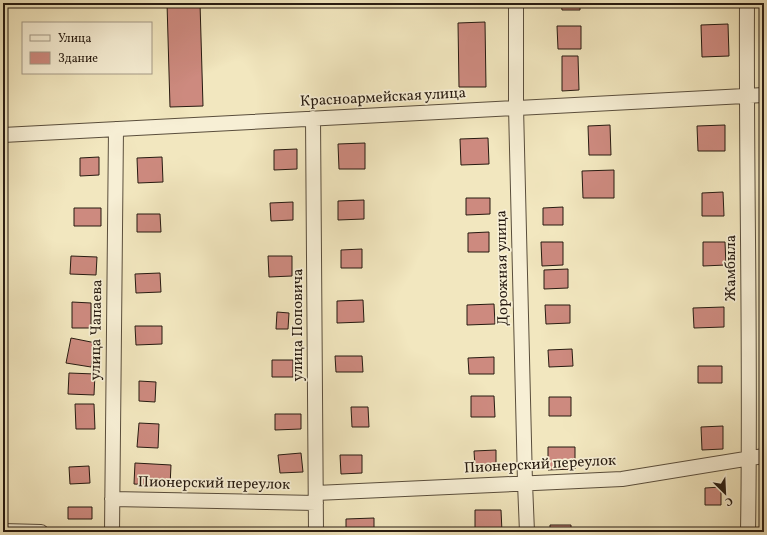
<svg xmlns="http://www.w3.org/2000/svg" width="767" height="535" font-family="Vollkorn,serif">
	<rect width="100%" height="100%" fill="#f2e7bf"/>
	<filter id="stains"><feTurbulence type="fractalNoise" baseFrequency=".005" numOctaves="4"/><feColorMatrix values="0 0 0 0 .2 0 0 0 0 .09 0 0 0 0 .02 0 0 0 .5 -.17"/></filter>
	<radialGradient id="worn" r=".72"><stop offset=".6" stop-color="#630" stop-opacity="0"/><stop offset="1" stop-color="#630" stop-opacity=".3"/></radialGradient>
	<path fill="#cd8a7f" stroke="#271b11" d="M167 3H200L203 106 170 107Z
		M561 3H580V10H562Z
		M485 22 486 87H459L458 23Z
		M728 24 729 56 702 57 701 25Z
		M557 26H581V49H558Z
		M562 56H578L579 90 562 91Z
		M610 125 611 155H589L588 126Z
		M725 125V151H698L697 126Z
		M488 138 489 164 461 165 460 139Z
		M365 143V169H339L338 144Z
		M297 149V169L274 170V150Z
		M99 157V175L80 176V158Z
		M162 157 163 182 138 183 137 158Z
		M614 170V198H583L582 171Z
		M723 192 724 216H702V193Z
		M466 198H490V214L466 215Z
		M364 200V219L338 220V201Z
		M293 202V220L271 221 270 203Z
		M563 207V225H543V208Z
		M74 208H101V226H74Z
		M137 214H160L161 232H137Z
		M489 232V252H468V233Z
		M541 242H563V265L542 266Z
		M703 242H725L726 265 703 266Z
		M362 249V268H341V250Z
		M71 256 97 257 96 275 70 274Z
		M268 256H292V276L269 277Z
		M568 269V288L544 289V270Z
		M160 273 161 292 136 293 135 274Z
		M363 300 364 322 337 323V301Z
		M72 302 91 303V328H72Z
		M494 304 495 324 467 325V305Z
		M545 305H570V323L546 324Z
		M724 307V327L694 328 693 308Z
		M277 312 289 313 288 329H276Z
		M135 326H162V344L136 345Z
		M71 338 96 343 91 367 66 363Z
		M572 349 573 366 549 367 548 350Z
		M335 356H362L363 372H336Z
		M494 357V374H469L468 358Z
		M272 360H293V377H272Z
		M698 366H722V383H698Z
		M69 373 95 374 94 395 68 394Z
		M139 381 156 382 155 402 139 401Z
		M471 396H494L495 417H471Z
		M549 397H571V416H549Z
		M75 404H94L95 429H76Z
		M351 407H368L369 427H352Z
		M275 414H301V429L275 430Z
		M139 423 159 424 158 448 137 447Z
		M723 426V449L702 450 701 427Z
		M548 447H575V469L548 470Z
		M496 450V467H475L474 451Z
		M301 453 303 472 280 473 278 455Z
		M340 455H362V473L341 474Z
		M135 463 171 465 170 486 134 484Z
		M89 466 90 483 70 484 69 467Z
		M721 487V505H705V488Z
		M68 507H92V519H68Z
		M475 510H501L502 532H475Z
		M374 518V532H346V519Z
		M550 525H571V532H550Z
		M147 529 166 530V532H147Z"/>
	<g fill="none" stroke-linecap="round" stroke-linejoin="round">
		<g stroke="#5a4e3c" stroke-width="16">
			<path id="minor" d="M516 3V107L525 483 527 532
				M747 3C746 179 751 356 748 532
				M313 118 316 532
				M3 135 764 95
				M316 493 622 479 764 456
				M112 499 316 503
				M3 531 41 532
				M112 532 116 129"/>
		</g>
		<use href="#minor" stroke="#f7efd5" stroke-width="14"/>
	</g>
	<g text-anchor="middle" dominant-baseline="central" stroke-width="3.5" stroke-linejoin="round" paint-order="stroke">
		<g font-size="15" fill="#271b11" stroke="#f7efd5">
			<text transform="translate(383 98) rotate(-3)">Красноармейская улица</text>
			<text transform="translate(503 268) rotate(-91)">Дорожная улица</text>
			<text transform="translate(731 268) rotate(-90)">Жамбыла</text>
			<text transform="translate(298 325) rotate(-90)">улица Поповича</text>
			<text transform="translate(97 330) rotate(-89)">улица Чапаева</text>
			<text transform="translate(540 465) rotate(-3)">Пионерский переулок</text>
			<text transform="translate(214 484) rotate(1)">Пионерский переулок</text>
		</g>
	</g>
	<rect width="767" height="535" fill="none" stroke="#f2e7bf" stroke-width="16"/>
	<rect x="4" y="4" width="759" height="527" fill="none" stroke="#271b11" stroke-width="2"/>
	<rect x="8" y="8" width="751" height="519" fill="none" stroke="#271b11"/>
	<rect x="22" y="22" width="130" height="52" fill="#f7efd5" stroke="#a49a87"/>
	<rect x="30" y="35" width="20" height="6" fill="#f7efd5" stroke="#a49a87"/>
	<text x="58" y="42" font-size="12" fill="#271b11">Улица</text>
	<rect x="30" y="52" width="20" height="12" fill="#cd8a7f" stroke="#a49a87"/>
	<text x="58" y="62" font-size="12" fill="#271b11">Здание</text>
	<g transform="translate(725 493) rotate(156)" stroke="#f7efd5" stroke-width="3" paint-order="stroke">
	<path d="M0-3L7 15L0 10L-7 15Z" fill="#271b11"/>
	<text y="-6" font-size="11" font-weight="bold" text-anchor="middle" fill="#271b11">С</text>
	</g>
	<rect width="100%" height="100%" filter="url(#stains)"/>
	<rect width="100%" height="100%" fill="url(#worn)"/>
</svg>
